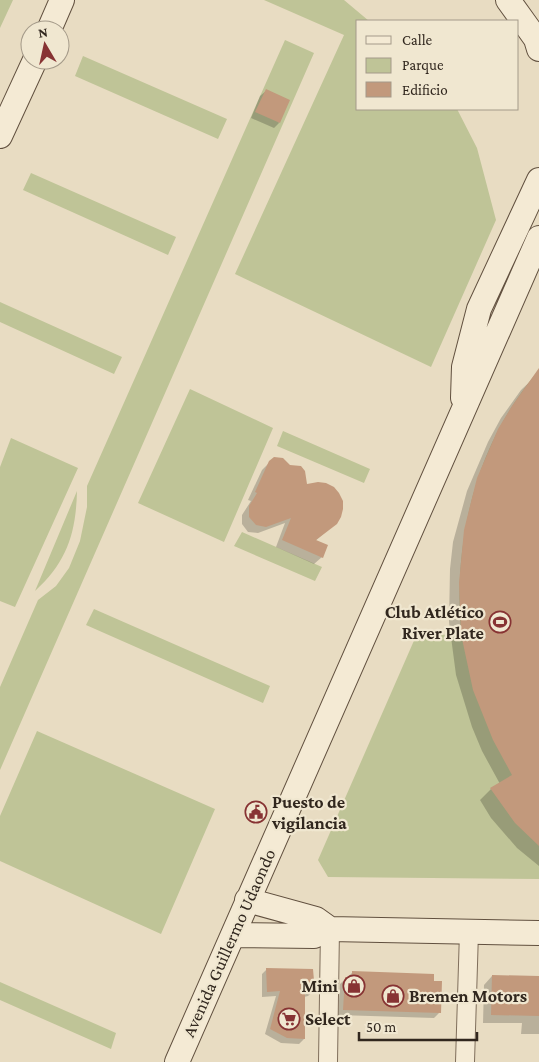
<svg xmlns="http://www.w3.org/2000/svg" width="539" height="1062" font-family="'Crimson Pro',serif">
	<rect width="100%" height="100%" fill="#e8dcc2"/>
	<path fill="#bfc497" d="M0 0H13L0 28Z
		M264 0H344L369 21H358V109H457L477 148 496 220 431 367 235 274 344 35Z
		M285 40 314 53 0 770V687L38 600 56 586 69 568 80 541 87 507V486Z
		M83 56 227 119 218 139 75 76Z
		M31 173 176 237 168 255 23 190Z
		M0 302 122 357 114 374 0 322Z
		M539 370V879L328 877 318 860 416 636 461 634C453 539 476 443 539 370Z
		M190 389 273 428 224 542 138 503Z
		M283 431 370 469 364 483 277 446Z
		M11 438 78 468 15 607 0 601V467Z
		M77 491C76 533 67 562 35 591Z
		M242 532 322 567 315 581 234 546Z
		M94 609 270 686 263 703 86 625Z
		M37 731 215 809 161 934 0 861V816Z
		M0 982 116 1033 111 1049 0 1000Z"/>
	<path fill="#0003" d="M266 91 279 123 274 128 251 118 260 96Z
		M539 373V866L517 848 491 818 480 800 491 789 500 784 482 751 472 727 456 675 449 622 450 569 453 542 467 491 488 442 501 418 521 390Z
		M270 462 306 486 336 523 315 541 322 557 314 564 276 547 285 523 258 533 248 532 242 524V515L251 501 248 500 262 470Z
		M267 969 313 991 308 996 304 997V1039L299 1044 281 1043 265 1034 276 996 262 997V974Z
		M353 972 433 982 439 1013 434 1018 338 1015 340 984Z
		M492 976 539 977V1034H521L522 1023H483L484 985Z"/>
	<path fill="#c2997c" d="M266 89 290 100 280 123 255 112Z
		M539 368V846L515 823 490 788 512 775 493 740 473 690 461 634 459 583 464 530 477 478 498 429 512 406Z
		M274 457 283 458 290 465 301 466 305 471 307 484 318 482 326 483 334 487 339 493 343 501V509L341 517 337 524 316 540 328 545 323 558 282 540 291 518 266 527 256 525 249 517V506L257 493 255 492 269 461Z
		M266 968 313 969 315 992H305V1039L287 1038 270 1029 280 991 267 992Z
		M352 971 434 974V981H442L441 1013 343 1010 345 977 352 978Z
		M492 975 539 976V1016L491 1015Z"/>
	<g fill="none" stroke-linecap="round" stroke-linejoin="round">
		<g stroke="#7f6e5b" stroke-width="20">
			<path id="minor" d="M328 1062 330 929
				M465 1062 469 932"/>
		</g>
		<g stroke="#61503f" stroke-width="26">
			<path id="secondary" d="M508 0 536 39 539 49
				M49 30 62 0
				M0 136 35 60
				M463 398 464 367 479 309 539 180
				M247 900 316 919 330 929
				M233 935 314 936 330 929 539 933
				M177 1062 539 238"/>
		</g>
		<use href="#minor" stroke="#f4ead4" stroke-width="18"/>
		<use href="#secondary" stroke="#f4ead4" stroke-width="24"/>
	</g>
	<defs>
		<g id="stadium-ring" transform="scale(1.125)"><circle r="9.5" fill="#f0e7d0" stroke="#873333" stroke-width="1.5"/><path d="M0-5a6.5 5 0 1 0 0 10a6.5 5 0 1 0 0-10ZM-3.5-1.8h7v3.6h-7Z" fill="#873333"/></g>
		<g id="civic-ring" transform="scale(1.125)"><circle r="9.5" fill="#f0e7d0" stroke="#873333" stroke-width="1.5"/><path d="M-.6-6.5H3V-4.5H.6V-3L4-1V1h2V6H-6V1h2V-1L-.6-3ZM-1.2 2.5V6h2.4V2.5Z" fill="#873333"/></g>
		<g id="shop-ring" transform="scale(1.125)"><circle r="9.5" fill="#f0e7d0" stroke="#873333" stroke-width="1.5"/><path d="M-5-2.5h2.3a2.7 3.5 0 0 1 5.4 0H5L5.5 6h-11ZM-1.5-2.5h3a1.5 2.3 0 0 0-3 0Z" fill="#873333"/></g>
		<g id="supermarket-ring" transform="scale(1.125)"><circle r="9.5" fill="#f0e7d0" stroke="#873333" stroke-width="1.5"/><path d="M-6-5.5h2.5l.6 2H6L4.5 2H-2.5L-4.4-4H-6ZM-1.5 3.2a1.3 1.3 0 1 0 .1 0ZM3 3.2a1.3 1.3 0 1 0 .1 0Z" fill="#873333"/></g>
	</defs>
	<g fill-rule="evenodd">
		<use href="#stadium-ring" x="500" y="622"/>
		<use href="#civic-ring" x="256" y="812"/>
		<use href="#shop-ring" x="354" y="986"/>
		<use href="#shop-ring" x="393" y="996"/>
		<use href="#supermarket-ring" x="289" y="1019"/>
	</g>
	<g text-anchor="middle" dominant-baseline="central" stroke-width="4.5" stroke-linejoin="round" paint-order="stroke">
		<g font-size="18" font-weight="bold" fill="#31271e" stroke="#f0e7d0" text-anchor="start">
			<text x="484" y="612" text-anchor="end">Club Atlético<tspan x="484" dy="21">River Plate</tspan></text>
			<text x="272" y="802">Puesto de<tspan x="272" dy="21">vigilancia</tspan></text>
			<text x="338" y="986" text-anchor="end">Mini</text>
			<text x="409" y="996">Bremen Motors</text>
			<text x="305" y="1019">Select</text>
		</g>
		<g font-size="18" fill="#31271e" stroke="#f0e7d0">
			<text transform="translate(229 943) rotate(-66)">Avenida Guillermo Udaondo</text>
		</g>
	</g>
	<rect x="356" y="20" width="162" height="90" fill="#f0e7d0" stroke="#a49a89"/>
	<rect x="366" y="36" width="25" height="8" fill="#f4ead4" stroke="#a49a89"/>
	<text x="402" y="45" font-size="15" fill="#31271e">Calle</text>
	<rect x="366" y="58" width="25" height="15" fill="#bfc497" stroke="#a49a89"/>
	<text x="402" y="70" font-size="15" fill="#31271e">Parque</text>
	<rect x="366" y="82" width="25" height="15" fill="#c2997c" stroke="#a49a89"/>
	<text x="402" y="95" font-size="15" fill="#31271e">Edificio</text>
	<g transform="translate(45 45) rotate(351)"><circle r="24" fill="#f0e7d0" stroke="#a49a89"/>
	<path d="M0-4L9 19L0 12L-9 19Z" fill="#873333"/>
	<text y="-8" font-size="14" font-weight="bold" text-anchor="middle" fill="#31271e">N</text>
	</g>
	<path d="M359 1032v8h118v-8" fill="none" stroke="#31271e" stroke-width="2.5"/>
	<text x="366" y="1032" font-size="15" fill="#31271e" stroke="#f0e7d0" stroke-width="4" paint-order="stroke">50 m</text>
</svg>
